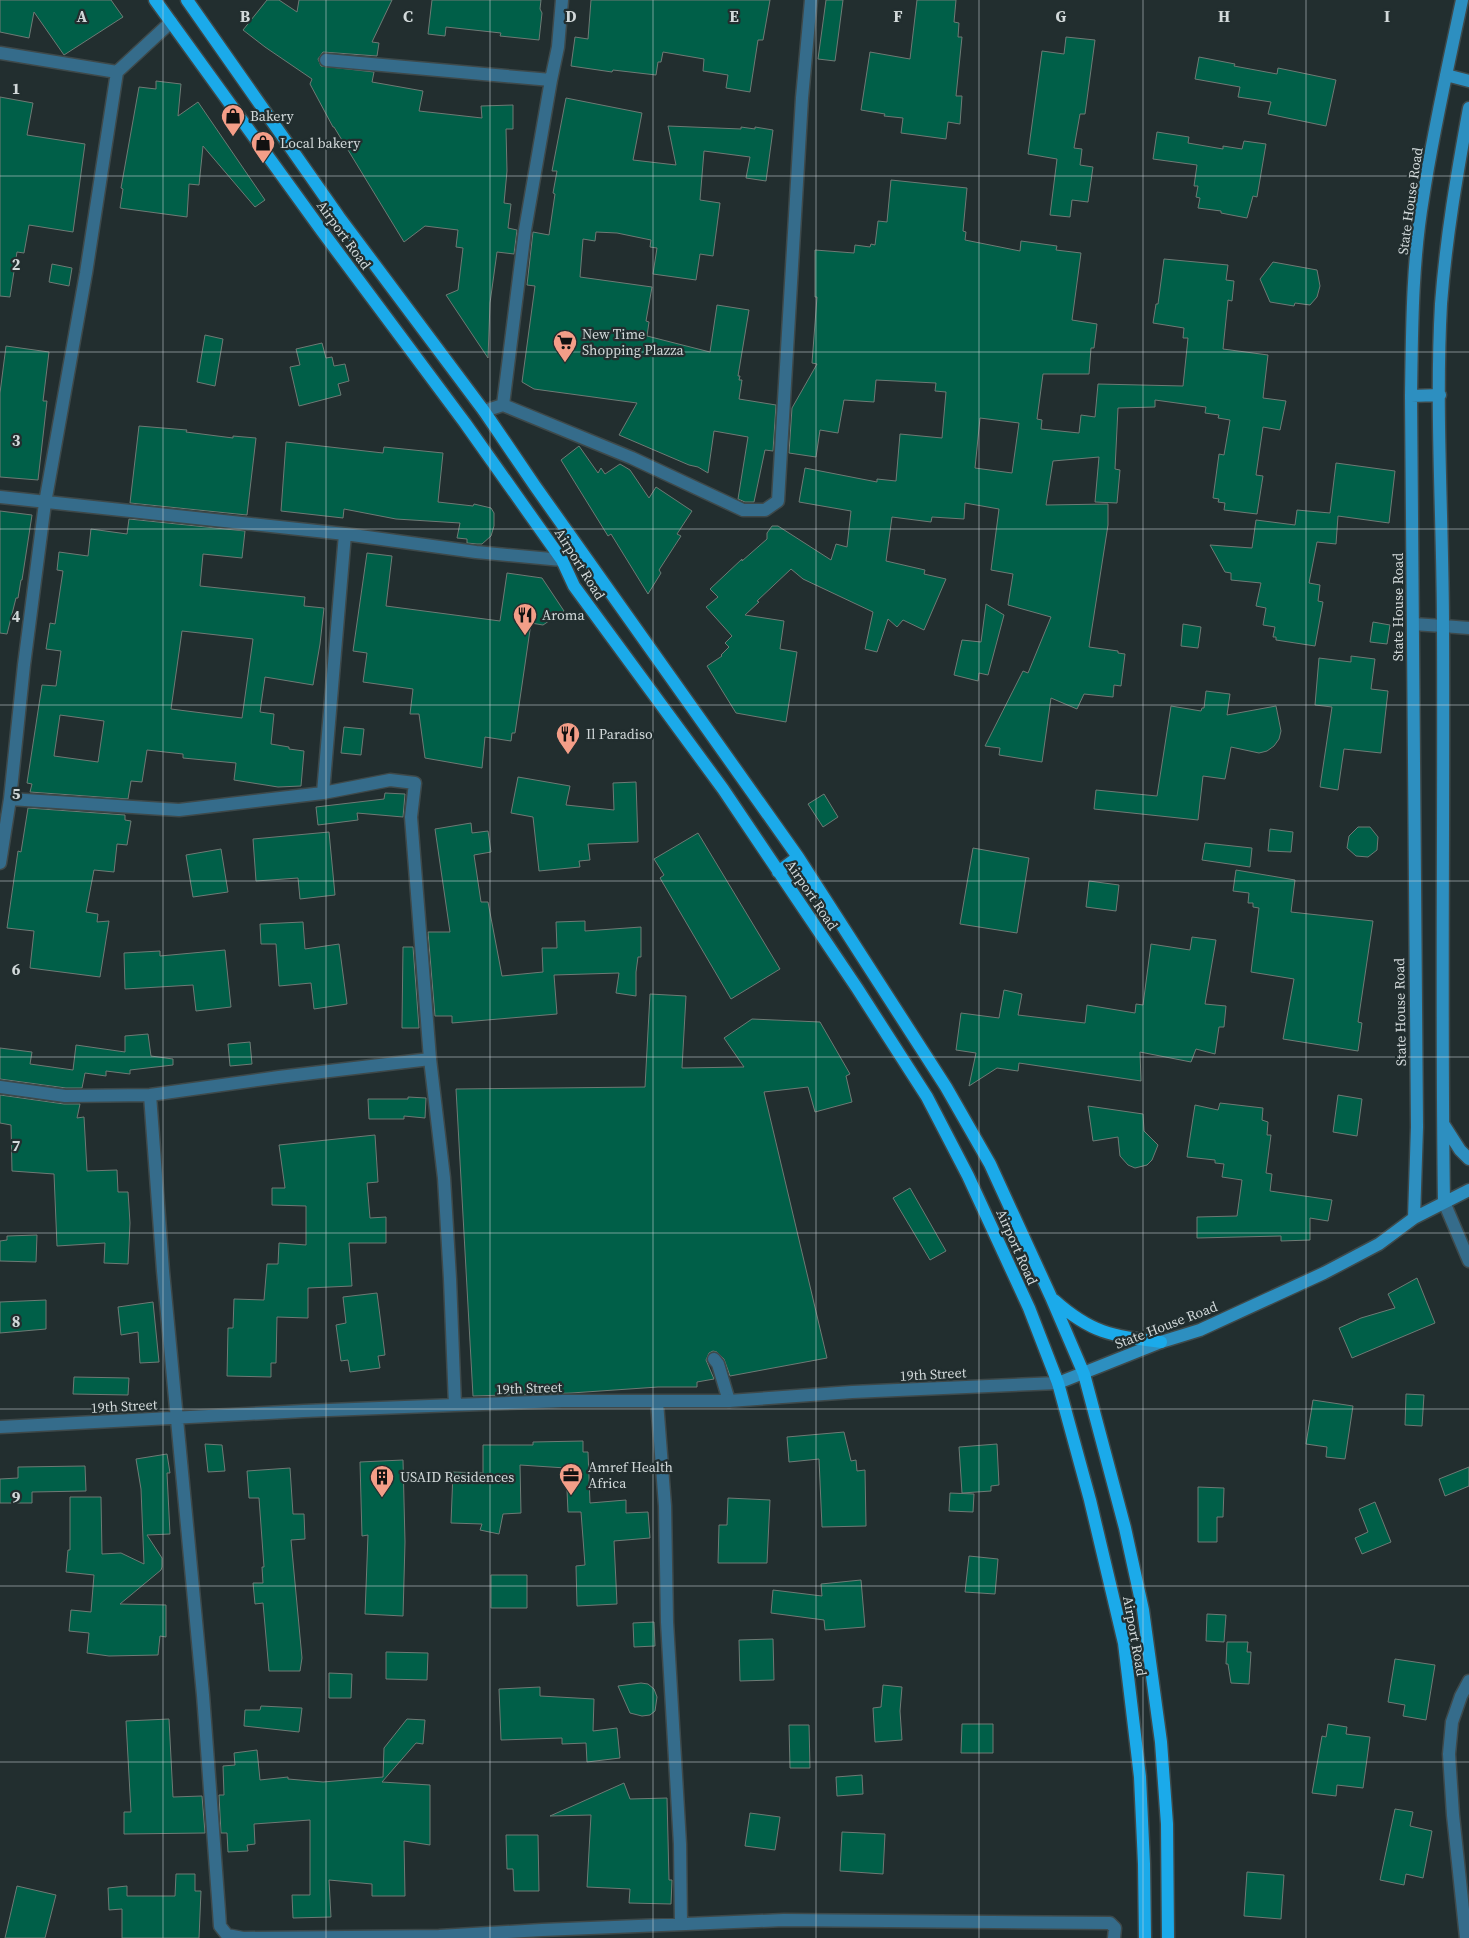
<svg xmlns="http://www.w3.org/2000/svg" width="1469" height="1938" font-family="'Source Serif 4',serif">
	<rect width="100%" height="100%" fill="#222e2f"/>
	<path fill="#005f48" stroke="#6e7a75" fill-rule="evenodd" d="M0 0H111L123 17 64 55 34 12 29 38 0 32Z
		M267 0H279L297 12 299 0H392L372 42 379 43 377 56 323 52 318 59 321 66 374 72 372 82 423 91 419 111 482 118 481 106 513 105V129H506L507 171 504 203 511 204 508 228 517 230 514 254 497 252 490 303 488 358 446 295 458 290 463 248 456 247 458 230 425 226 404 242 334 127H333L310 84 312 79 265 47 243 30Z
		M432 0H541L540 9 542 13 539 40 500 36 501 33 446 27 445 36 428 34Z
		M591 0H770L763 40H758L750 92 726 88 728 75 703 71 704 59 663 52 661 62H658L656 75 613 70 612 72 571 66 575 37 588 39Z
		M826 0H843L835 61 818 59Z
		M917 0H956L954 22 959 23 958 37H962L956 96H962L960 124 948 122 946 139 901 133 903 118 884 116 885 114 861 110 870 52 910 59Z
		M1066 37 1095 40 1085 114H1080L1074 148 1082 149 1080 165 1093 167 1088 202 1072 200 1070 217 1050 215 1057 159 1028 154 1042 51 1064 54Z
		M1199 57 1235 64 1234 66 1277 74 1278 68 1336 80 1326 126 1268 114 1271 102 1238 97 1240 87 1195 79Z
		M156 81 181 84 178 116 198 102 265 200 255 207 203 146 199 185 189 184 187 217 120 208 123 189 121 188 139 87 156 89Z
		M0 97 33 103 27 135 85 144 73 232 29 225 24 253 17 252 10 297 0 296Z
		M566 98 642 113 633 160 676 165 668 126 741 129V127L755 129V127L773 130 766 181 746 178 750 157 704 151 700 200 720 203 713 256 700 254 696 280 653 274 657 248 650 247 651 240 617 233 596 232 595 241 583 239 580 277 652 287 646 321 649 322 647 336 710 352 717 305 749 310 738 376H740L739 380H742L739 399 776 405 773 451 765 450 754 502H745L738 499 748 437 714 431 708 473 698 467 689 465 619 435 637 403 534 389 522 382 535 286 527 285 533 232 549 235 555 194 553 193 557 171H552Z
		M1157 132 1189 137 1188 143 1223 149V146L1242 149 1244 141 1266 144 1257 197 1253 196 1247 218 1221 213V211L1198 208 1200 198 1196 197 1198 186H1194L1197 165 1153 159Z
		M891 180 967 188 963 231 966 232 965 240 1020 251 1021 241 1057 246 1056 250 1081 253 1072 320 1097 324 1094 348H1091L1089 374H1043L1037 419 1042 420 1041 429 1079 433 1081 415 1095 417 1098 384 1183 386 1188 338H1183L1184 328 1153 323 1156 304H1158L1164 259 1228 265 1226 280 1234 281 1232 301 1228 300 1223 349 1268 355 1263 398 1286 401 1280 430 1263 427 1256 475 1263 476 1257 514 1224 510 1225 503 1218 502 1219 499 1213 498 1219 454 1224 455 1230 420 1218 418 1219 415 1205 413 1206 407 1155 400V407L1118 408 1115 469 1120 470 1117 503 1095 502 1099 457 1053 461 1046 505 1108 504V525L1089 647 1118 651V653L1125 654 1121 686 1114 685 1113 697 1084 694 1077 709 1051 698 1042 762 999 755 1000 748 985 746 1023 671 1028 673 1051 617 1008 605 1013 574 991 570 999 509 965 503 964 519 932 517 931 522 892 517 886 561 925 570 924 574 946 579 924 630 903 620 897 627 888 619 877 652 865 649 873 612 803 579 791 569 757 601 759 602 745 615 784 621 780 649 797 652 786 722 736 713 707 666 722 656 721 655 729 647 725 643 732 636 706 607 718 597 710 589 742 559V561L767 539V533L772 526H778L831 560 836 544 847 547 851 511 799 502 805 468 877 482V479L896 481 900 434 942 438 946 392 935 391 936 383 876 380 874 402 844 400 838 433 820 430 816 457 789 453 792 408 817 364 812 363 817 297H815V250L854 253 855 245 870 247 871 244 875 245 878 221 887 222ZM980 418 1019 423 1012 473 975 468Z
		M1273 262 1317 270 1320 286 1317 297 1310 305 1295 303 1294 306 1270 302 1260 279Z
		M52 264 72 268 69 286 49 282Z
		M205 335 223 339 215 386 197 382Z
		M322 343 326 358 332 357 334 366 345 364 349 381 338 384 341 395 299 406 290 367 300 365 296 349Z
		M6 346 49 352 43 401H47L38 480 0 477V393Z
		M139 426 187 430 186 432 233 438V436L256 438 247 515 130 503Z
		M286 442 383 453 384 447 443 453 438 502 473 506 474 504 491 508 494 513V526L491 536 482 544H477L467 543V539L457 538 460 523 396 519 344 509 343 518 281 511Z
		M579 446 598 473 601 468 605 474 620 464 630 470 649 498 656 487 692 511 677 534 681 536 659 570 661 573 648 594 611 534 608 536 561 460Z
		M1336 463 1395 471 1389 523 1338 516 1336 544 1317 542 1309 583 1320 585 1318 601 1323 602 1315 646 1276 640V637H1273L1275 627 1263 625 1266 608 1256 606 1261 583 1231 580V573L1225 572 1210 545 1252 548 1256 520 1295 525 1297 510 1330 513Z
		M0 511 32 515 22 580H21L18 598H16L7 634 0 633Z
		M129 519 245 531 242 558 203 554 200 586 305 597 304 606 324 608 320 644 313 685 265 677 260 712 274 714 271 744 289 747V749L304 751 301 786 278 787 234 780 236 763 183 758V754L147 750 142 782 131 781 128 799 30 792 32 784 27 783 42 685 56 686 61 651 46 649 50 623 55 624 63 571 57 570 59 552 88 556 91 529 127 534ZM182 631 253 639 242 718 171 709ZM60 715 104 721 98 762 54 756Z
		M367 553 392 556 386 606 500 621 507 573 542 578 564 611 543 625 531 623 515 733H512L511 741 485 737 482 768 425 758 419 714H410L413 689 363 682 367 653 353 651Z
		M986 604 1004 615 988 675 979 673 978 681 954 675 962 640 981 642Z
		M1373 622 1390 625 1387 644 1370 642Z
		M1183 624 1201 627 1198 648 1181 646Z
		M1351 656 1375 659 1371 689 1388 691 1381 753 1344 749 1338 790 1320 787 1332 707 1315 705 1319 658 1351 662Z
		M1206 691 1230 694 1227 715 1276 706 1281 731 1279 739 1274 746 1267 751 1259 753 1231 747 1225 779 1203 776 1198 820 1094 809 1096 790 1157 796 1171 706 1201 711 1202 708H1204Z
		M344 727 364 729 361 755 341 753Z
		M518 777 570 786 566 805 614 810 613 783 636 782 638 842 588 844 590 860 579 861 580 867 539 871 533 817 511 813Z
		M385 793 405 794 403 817 357 813 358 820 318 825 316 807 384 799Z
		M824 794 838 817 823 827 808 804Z
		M28 808 125 815V820L131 821 127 845 117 844 114 872 94 870 86 912 98 914 97 922 109 921 100 977 30 968 34 931 7 928 18 851 21 852Z
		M471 823 472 833 488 831 491 852 474 855 481 902H488L502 976 543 972 542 948H557L556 922 585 921V931L641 927V957H638L636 972V996L616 993 619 973 554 975 557 1014 452 1023V1016H435L428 932H450L435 829Z
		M1358 827H1370L1378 837 1377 850 1368 857 1356 856 1347 848 1349 836Z
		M1270 829 1293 832 1291 852 1268 851Z
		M329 832 335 895 300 899 298 878 256 881 253 839Z
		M698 833 780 969 731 999 660 878 664 875 654 859Z
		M1205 843 1252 848 1250 867 1202 860Z
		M973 848 1029 858 1017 933 960 924Z
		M221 849 228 892 193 897 186 855Z
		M1236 870 1295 880 1291 912 1373 921 1358 1022 1362 1023 1358 1051 1283 1039 1294 979 1251 972 1259 908 1253 907V903H1248L1249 893 1233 891Z
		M1089 881 1119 885 1116 911 1086 907Z
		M303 922 305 949 339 944 347 1004 314 1009 311 983 279 986 276 944H261L260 924Z
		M1192 937 1216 940 1205 1004 1226 1006 1224 1027H1219L1215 1054 1196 1049 1191 1062 1140 1052 1141 1081 1019 1063 1018 1071 997 1068 969 1086 976 1053 956 1050 961 1013 999 1018 1004 990 1022 994 1018 1015 1085 1023 1087 1005 1135 1013 1136 1004 1143 1005 1151 944 1190 950Z
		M403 947H413L419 1028H402V1024Z
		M225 950 231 1007 196 1011 193 985 125 989 124 953 160 951V956Z
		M650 994 686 996 682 1068 744 1067 724 1038 752 1019 820 1022 850 1074 846 1076 852 1102 815 1112 808 1087 764 1092 827 1358 730 1376 724 1359 717 1352 713 1351 709 1353 706 1360 714 1379 697 1382V1387H658L571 1393 473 1396 456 1089 645 1087Z
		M148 1034 151 1056 173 1059V1065L130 1070V1074L106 1071V1076L85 1073 82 1088H66L0 1079V1048L32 1052 30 1064 73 1070 76 1045 125 1052V1036Z
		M250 1042 252 1064 230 1066 228 1044Z
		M0 1095 64 1104H80L77 1118 84 1117 87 1171 117 1170 118 1192H128L130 1223 128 1264 104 1263 105 1243 57 1246 54 1174 12 1171 11 1125 0 1123Z
		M1338 1095 1362 1099 1357 1136 1333 1132Z
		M408 1097 426 1098 425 1118 404 1116V1119H369L368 1099H408Z
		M1220 1103 1263 1108 1262 1120 1268 1122 1267 1135H1271L1266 1173 1272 1174 1270 1191 1332 1200 1328 1221 1310 1218V1240L1281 1241V1236L1197 1238V1217L1237 1216 1242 1180 1222 1177 1224 1164 1215 1163V1160L1187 1157 1195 1105 1218 1110Z
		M1088 1106 1143 1114 1144 1131 1158 1145 1152 1160 1147 1165 1135 1168 1128 1165 1120 1156 1118 1137 1093 1141Z
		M375 1135 378 1182 367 1183 370 1218 386 1217V1243H349L352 1286 308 1288V1318L277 1317 276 1363H271V1377L227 1376 228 1328H233L234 1299 264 1300 267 1264H278L279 1243 306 1245V1206L272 1205V1188H285L279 1145Z
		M910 1188 946 1251 930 1260 893 1198Z
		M37 1235 36 1262 0 1261V1241L7 1240V1236Z
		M1417 1278 1435 1323 1352 1358 1339 1328 1361 1318 1395 1308 1388 1294Z
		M377 1293 385 1355 378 1356 380 1368 350 1372 348 1360 341 1361 336 1325 346 1323 343 1297Z
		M46 1300V1329L0 1333V1302Z
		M153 1302 159 1362 140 1363 138 1332 121 1335 118 1307Z
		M74 1377 129 1378 128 1395 73 1394Z
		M1406 1394 1424 1395 1422 1426 1405 1425Z
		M1313 1400 1353 1406 1345 1459 1326 1457 1327 1447 1306 1444Z
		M844 1432 851 1461 856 1460 857 1471 865 1470 866 1526 822 1527 819 1459 789 1462 787 1437Z
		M583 1441V1452H588L590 1503 626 1500V1513L648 1512 650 1538 614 1541 617 1604 577 1606 576 1566 585 1565 581 1512H568L566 1468 520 1465 521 1513 503 1514 499 1534 480 1530 482 1524 451 1523 453 1472 483 1473V1445H533V1442Z
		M205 1444 222 1445 225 1471 208 1472Z
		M997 1444 999 1485 991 1486V1491L962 1493 959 1447Z
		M167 1454 170 1473H167L170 1534 147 1535 162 1558V1567L161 1570 120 1604 166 1605V1637L160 1636 158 1655 109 1656 87 1653 89 1633 69 1631 71 1610 91 1612 94 1575 66 1572 68 1550H70V1497H101L102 1554 121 1553 144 1564 141 1489 136 1459Z
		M403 1460 405 1542 403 1616 365 1614 368 1535 362 1536 360 1462Z
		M85 1466 86 1491 32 1492V1503H0V1479L18 1478V1467Z
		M1469 1467V1486L1445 1496 1439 1479Z
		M290 1468 293 1514H304L305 1539 291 1540 302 1658 300 1671H269L263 1603 255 1604 253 1583H263L262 1567H264L259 1498H249L247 1471Z
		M1198 1487 1224 1488 1223 1517H1217V1542H1198Z
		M950 1493 974 1494 973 1512 949 1511Z
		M728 1498 770 1500 767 1563H718L719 1525H727Z
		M1375 1502 1391 1542 1362 1554 1355 1538 1368 1532 1359 1509Z
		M969 1556 998 1559 995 1594 965 1592Z
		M491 1575H527V1608H491Z
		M861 1580 865 1627 825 1630 824 1620 771 1613 773 1590 822 1596 821 1584Z
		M1207 1614 1226 1615 1224 1642 1206 1641Z
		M654 1622 655 1646 634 1647 633 1623Z
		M773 1639 774 1680 740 1681 739 1640Z
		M1227 1642H1248L1247 1652H1251L1249 1684 1231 1683 1228 1664H1226Z
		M386 1652 428 1653 427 1680 386 1679Z
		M1395 1659 1435 1665 1426 1720 1403 1716 1405 1705 1388 1702Z
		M329 1673 352 1674 351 1698H329Z
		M641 1683 648 1684 654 1689 657 1697 655 1711 650 1715 642 1716 630 1713 618 1686Z
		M883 1685 902 1687 900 1711 902 1740 875 1742 873 1708 881 1707Z
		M540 1687V1696L594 1699 593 1731 617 1728 620 1758 587 1762 586 1743 562 1744V1738L501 1740 499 1689Z
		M261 1706 302 1708 299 1732 244 1726 245 1710H260Z
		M169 1719 173 1797 202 1796 205 1833 124 1834V1812H131L126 1721Z
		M407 1719 425 1720 423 1744 416 1743 382 1782 430 1785V1845L404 1841 405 1896H372V1884L329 1880 331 1917 293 1918 292 1895H310V1820L254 1824 255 1844 247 1845 248 1851 228 1852 227 1833H221L219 1795H224L223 1766 235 1765 234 1753 257 1750 260 1780 288 1777V1779L323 1782 383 1777 384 1748Z
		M962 1724H993V1753H961Z
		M1328 1724 1347 1727 1346 1734 1370 1737 1363 1788 1337 1785 1336 1796 1312 1793 1322 1736 1326 1737Z
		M789 1725H809L810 1768H790Z
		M862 1775 863 1794 837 1796 836 1777Z
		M624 1783 630 1799 667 1798 669 1880H672L671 1904 629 1903 630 1889 587 1887 591 1815 550 1816Z
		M1395 1809 1413 1812 1410 1826 1432 1831 1423 1878 1406 1874 1404 1885 1380 1880Z
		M750 1813 780 1817 775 1850 745 1846Z
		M842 1832 885 1834 883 1874 840 1871Z
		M506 1835H538L539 1891H514L513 1869H507Z
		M1247 1872 1284 1875 1281 1919 1244 1916Z
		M176 1874H195V1891H201L199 1938H122V1909L109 1910 108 1888 127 1886V1896H175Z
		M17 1886 56 1895 45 1938H5Z"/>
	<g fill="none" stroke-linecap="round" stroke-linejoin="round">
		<g stroke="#3e494a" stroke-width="15">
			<path id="lane" d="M1443 626 1469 628
				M714 1359 718 1364 729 1401"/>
		</g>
		<g stroke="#3e494a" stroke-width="15">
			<path id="street" d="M0 53 117 72
				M326 60 551 80
				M503 405 525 230 551 80 558 47 562 0
				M484 411 503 405 632 458 743 510H765L778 501 802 98 811 0
				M0 497 345 534 476 552 562 560
				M1413 624 1443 626
				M323 793 345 534
				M10 799 179 810 323 793 390 780 415 783 411 817 430 1059 444 1178 450 1279 455 1405
				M0 863 10 799 24 665 45 503 86 273 117 72 171 22
				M0 1087 65 1096 150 1095 279 1077 430 1059
				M150 1095 163 1271 203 1695 219 1911 220 1926 227 1935 243 1938 439 1936 542 1930 784 1920 1110 1923 1115 1928 1114 1938
				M1444 1202 1469 1261
				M657 1402 665 1506 667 1622 680 1844 681 1924
				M0 1427 304 1411 455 1405 562 1401H729L852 1392 1058 1383
				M1466 1938 1453 1815 1449 1754 1452 1722 1461 1696 1469 1681"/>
		</g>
		<g stroke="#3e494a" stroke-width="15">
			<path id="secondary" d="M1446 75 1469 81
				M1411 396 1440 395
				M1444 1125 1460 1150 1469 1159
				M1444 1202C1441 1011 1444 820 1443 629 1443 521 1435 412 1441 304 1446 237 1457 174 1469 108
				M1414 1218 1417 1127 1411 396C1412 330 1412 264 1423 198 1433 132 1448 66 1462 0
				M1058 1383 1161 1342 1200 1330 1324 1273 1379 1244 1414 1218 1469 1190"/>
		</g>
		<g stroke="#3e494a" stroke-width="15">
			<path id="primary" d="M155 0 322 231 465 423 562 560 574 586 723 789 857 988 927 1097 968 1176 1029 1308 1058 1383 1090 1500 1124 1643 1140 1777 1144 1864 1145 1938
				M187 0 339 217 484 411 535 486 798 857 946 1087 990 1164 1051 1297 1084 1374 1125 1528 1143 1610 1161 1742 1167 1824 1168 1938
				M778 872 798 857
				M1054 1300C1092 1334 1113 1336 1161 1342"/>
		</g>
		<use href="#lane" stroke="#356c8b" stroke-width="12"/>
		<use href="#street" stroke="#356c8b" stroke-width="12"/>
		<use href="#secondary" stroke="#2d8fc0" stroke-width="12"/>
		<use href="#primary" stroke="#1baaea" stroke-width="12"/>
	</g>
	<path fill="none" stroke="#d2d9da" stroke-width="1" stroke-opacity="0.55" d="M163 0V1938M326 0V1938M490 0V1938M653 0V1938M816 0V1938M979 0V1938M1143 0V1938M1306 0V1938M0 176H1469M0 352H1469M0 529H1469M0 705H1469M0 881H1469M0 1057H1469M0 1233H1469M0 1409H1469M0 1586H1469M0 1762H1469"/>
	<defs>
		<g id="shop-pin" transform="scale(1.25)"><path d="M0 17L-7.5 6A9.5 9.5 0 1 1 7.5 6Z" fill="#f49e88" stroke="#222e2f"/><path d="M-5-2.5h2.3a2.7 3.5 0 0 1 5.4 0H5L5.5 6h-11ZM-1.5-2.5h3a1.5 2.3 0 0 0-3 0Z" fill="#111"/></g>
		<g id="supermarket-pin" transform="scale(1.25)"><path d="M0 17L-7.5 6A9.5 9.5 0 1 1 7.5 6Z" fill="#f49e88" stroke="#222e2f"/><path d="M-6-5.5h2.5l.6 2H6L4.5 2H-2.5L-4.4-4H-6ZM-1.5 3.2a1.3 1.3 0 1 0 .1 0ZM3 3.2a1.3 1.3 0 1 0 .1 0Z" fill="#111"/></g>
		<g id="restaurant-pin" transform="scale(1.25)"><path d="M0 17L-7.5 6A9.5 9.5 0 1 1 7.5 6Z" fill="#f49e88" stroke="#222e2f"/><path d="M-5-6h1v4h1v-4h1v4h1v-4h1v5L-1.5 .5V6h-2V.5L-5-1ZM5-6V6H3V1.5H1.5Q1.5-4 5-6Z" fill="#111"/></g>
		<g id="office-pin" transform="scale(1.25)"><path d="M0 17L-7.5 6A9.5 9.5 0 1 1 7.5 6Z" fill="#f49e88" stroke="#222e2f"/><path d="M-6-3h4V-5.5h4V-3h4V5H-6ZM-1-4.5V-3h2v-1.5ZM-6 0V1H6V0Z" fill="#111"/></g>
		<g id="building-pin" transform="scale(1.25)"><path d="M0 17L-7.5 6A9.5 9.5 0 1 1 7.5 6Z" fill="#f49e88" stroke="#222e2f"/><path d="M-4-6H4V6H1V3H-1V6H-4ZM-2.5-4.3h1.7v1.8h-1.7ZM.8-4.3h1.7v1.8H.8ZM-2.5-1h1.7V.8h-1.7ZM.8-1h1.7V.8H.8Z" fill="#111"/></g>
	</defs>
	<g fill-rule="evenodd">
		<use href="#shop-pin" x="233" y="116"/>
		<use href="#shop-pin" x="263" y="143"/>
		<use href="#supermarket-pin" x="565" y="342"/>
		<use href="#restaurant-pin" x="525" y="615"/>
		<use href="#restaurant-pin" x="568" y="734"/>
		<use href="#office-pin" x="571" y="1475"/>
		<use href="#building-pin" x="382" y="1477"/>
	</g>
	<g text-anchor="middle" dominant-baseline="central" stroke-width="4.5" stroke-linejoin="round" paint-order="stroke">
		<g font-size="14" fill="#d2d9da" stroke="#222e2f" text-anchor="start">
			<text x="250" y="116">Bakery</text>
			<text x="280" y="143">Local bakery</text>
			<text x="582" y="334">New Time<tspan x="582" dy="16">Shopping Plazza</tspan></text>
			<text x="542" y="615">Aroma</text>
			<text x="586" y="734">Il Paradiso</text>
			<text x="588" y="1467">Amref Health<tspan x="588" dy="16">Africa</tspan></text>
			<text x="400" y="1477">USAID Residences</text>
		</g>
		<g font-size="14" fill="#d2d9da" stroke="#222e2f">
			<text transform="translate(1410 201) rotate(-82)">State House Road</text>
			<text transform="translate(344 235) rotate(54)">Airport Road</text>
			<text transform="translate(580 564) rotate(58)">Airport Road</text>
			<text transform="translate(1398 607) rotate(-90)">State House Road</text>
			<text transform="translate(812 895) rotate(56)">Airport Road</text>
			<text transform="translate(1400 1012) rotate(-91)">State House Road</text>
			<text transform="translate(1017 1247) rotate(66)">Airport Road</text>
			<text transform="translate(1166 1325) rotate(-21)">State House Road</text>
			<text transform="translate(933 1374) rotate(-3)">19th Street</text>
			<text transform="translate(529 1388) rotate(-2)">19th Street</text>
			<text transform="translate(124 1406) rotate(-3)">19th Street</text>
			<text transform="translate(1135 1636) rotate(80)">Airport Road</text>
		</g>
	</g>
	<g font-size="16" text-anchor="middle" font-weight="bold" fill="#d2d9da" stroke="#222e2f" stroke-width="4.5" stroke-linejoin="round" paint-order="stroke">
		<text x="82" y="22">A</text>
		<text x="245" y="22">B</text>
		<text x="408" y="22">C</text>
		<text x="571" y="22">D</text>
		<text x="734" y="22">E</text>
		<text x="898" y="22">F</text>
		<text x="1061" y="22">G</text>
		<text x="1224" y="22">H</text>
		<text x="1387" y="22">I</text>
		<text x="16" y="94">1</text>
		<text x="16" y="270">2</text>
		<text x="16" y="446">3</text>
		<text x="16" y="622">4</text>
		<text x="16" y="799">5</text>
		<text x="16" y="975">6</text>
		<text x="16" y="1151">7</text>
		<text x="16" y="1327">8</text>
		<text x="16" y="1503">9</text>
	</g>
</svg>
